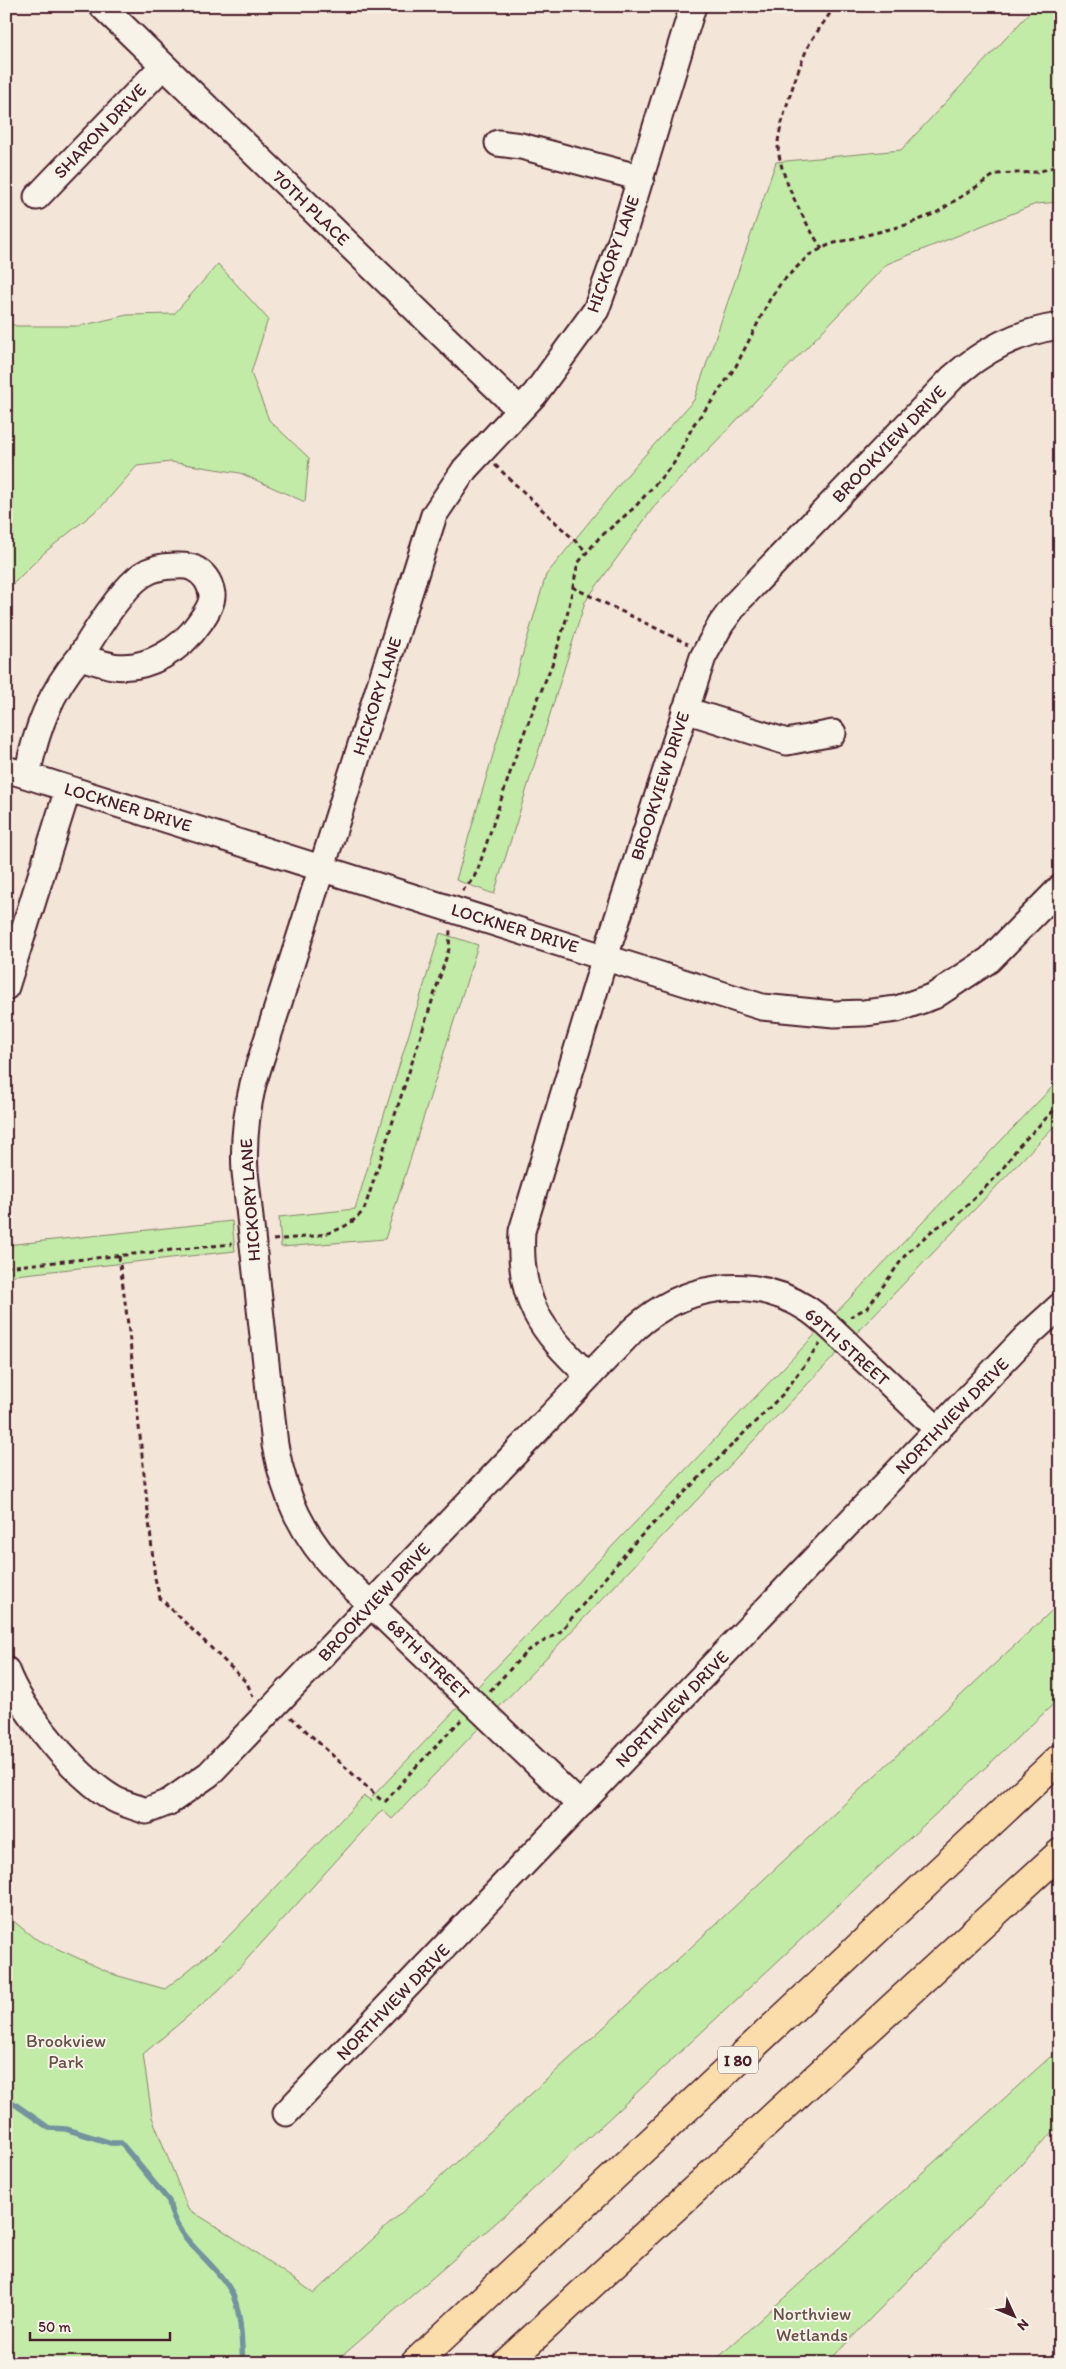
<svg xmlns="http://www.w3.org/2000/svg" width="1066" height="2369" font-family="Itim,sans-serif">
	<rect width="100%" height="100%" fill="#f3e5d8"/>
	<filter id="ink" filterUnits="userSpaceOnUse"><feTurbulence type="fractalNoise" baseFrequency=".02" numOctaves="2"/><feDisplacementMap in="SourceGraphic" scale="10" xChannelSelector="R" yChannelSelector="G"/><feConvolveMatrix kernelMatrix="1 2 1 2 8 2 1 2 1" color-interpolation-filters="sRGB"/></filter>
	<g filter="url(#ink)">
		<path fill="#c1eba7" stroke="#868569" d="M1036 6H1060V202L1036 204 887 264 656 504 585 602 494 894 456 880 546 575 628 474 694 400 776 162 901 150Z
			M218 264 268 319 251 373 269 420 309 458 305 502 240 473 171 462 137 466 102 506 44 553 10 587H6V321L16 326H80L127 315 174 314Z
			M440 933 478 945 385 1239 281 1247 279 1217 355 1209Z
			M1060 1079V1120L392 1819 382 1810 219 1990 143 2054 152 2117 188 2209 224 2231 314 2293 688 1950 1060 1603V1698L513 2208 334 2363H6V1915L34 1938 115 1975 165 1989 221 1944 364 1796 372 1801 370 1799Z
			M232 1221 235 1251 6 1276V1245Z
			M1060 2048V2125L827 2363H712Z"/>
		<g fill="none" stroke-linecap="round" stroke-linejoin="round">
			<path stroke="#73939e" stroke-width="5.5" d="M6 2098 49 2128 66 2129 111 2143H121L169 2201C175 2242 212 2257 231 2291 242 2313 241 2339 243 2363"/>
			<g stroke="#4a1f2b" stroke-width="29">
				<path id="minor" d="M102 6 520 410
					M498 143 521 146 641 178
					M37 197 163 66
					M685 710 787 742 833 733
					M6 769 762 1007 834 1014 864 1013 897 1009 934 996 989 960 1060 888
					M27 775C36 731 50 691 80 657 91 660 102 664 113 666 147 671 182 649 200 622 205 615 213 603 212 594 210 582 204 573 193 568 187 565 180 566 174 566 163 566 151 569 142 575 121 589 93 635 80 657
					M6 987 68 789
					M589 1376C540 1330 518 1301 522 1231L605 957 703 657 721 624 738 601 952 378C984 350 1017 332 1060 326
					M6 1670C21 1711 76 1777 114 1799 123 1804 136 1807 146 1811L169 1802 209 1774 634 1329C682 1285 750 1273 806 1308 825 1320 841 1338 858 1354 885 1379 911 1404 938 1430
					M580 1805 340 1575C302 1535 285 1498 275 1445L245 1172C243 1141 246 1114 253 1084L434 515 465 469 535 394 596 310 622 238 693 6
					M286 2113 1026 1337 1060 1306"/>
			</g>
			<g stroke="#4a1f2b" stroke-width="31">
				<path id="highway" d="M415 2363 1060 1758
					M506 2363 1060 1853"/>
			</g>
			<path stroke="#4a1f2b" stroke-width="3" stroke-dasharray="5 4" stroke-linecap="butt" d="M822 249C805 222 778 175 778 143 779 125 801 58 811 41 819 29 827 18 835 6
				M495 465 587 552
				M572 587 688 644
				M462 891 473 879 478 869 520 743 553 662 566 620 578 563 599 538 635 507 674 463 694 424 712 401 736 366 770 299 781 283 809 255 831 244 906 225 936 213 996 174 1038 172 1060 165
				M273 1240C307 1236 340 1239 364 1210L449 949 450 930
				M119 1256 129 1332 155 1578 160 1598 247 1683 253 1697
				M6 1267 232 1244
				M850 1317 868 1307 906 1254 934 1229 955 1217 999 1174 1018 1147 1060 1104
				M490 1691 527 1651 560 1632 635 1542 783 1394 820 1344
				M291 1717 381 1800 386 1801 411 1772 461 1720"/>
			<use href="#minor" stroke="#f7f3e8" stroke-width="25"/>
			<use href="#highway" stroke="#fbddab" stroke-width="28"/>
		</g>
	</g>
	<g text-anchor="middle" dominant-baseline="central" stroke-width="4" stroke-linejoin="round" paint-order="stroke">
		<rect fill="#f7f3e8" stroke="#7e5f64" stroke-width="1" x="718" y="2046.5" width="40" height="27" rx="4"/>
		<g font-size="16" font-weight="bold" fill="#4a1f2b">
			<text x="738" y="2060">I 80</text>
		</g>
		<g font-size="18" fill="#4a1f2b" stroke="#f7f3e8">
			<text transform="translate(100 131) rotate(-46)">SHARON DRIVE</text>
			<text transform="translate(311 208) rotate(44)">70TH PLACE</text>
			<text transform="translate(613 254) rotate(-70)">HICKORY LANE</text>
			<text transform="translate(889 444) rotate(-46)">BROOKVIEW DRIVE</text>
			<text transform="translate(377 696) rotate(-72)">HICKORY LANE</text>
			<text transform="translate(660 786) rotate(-72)">BROOKVIEW DRIVE</text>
			<text transform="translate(128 807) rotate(17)">LOCKNER DRIVE</text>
			<text transform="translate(515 928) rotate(17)">LOCKNER DRIVE</text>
			<text transform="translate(250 1200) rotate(-94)">HICKORY LANE</text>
			<text transform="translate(847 1347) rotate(42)">69TH STREET</text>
			<text transform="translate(952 1416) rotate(-46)">NORTHVIEW DRIVE</text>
			<text transform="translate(374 1602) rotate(-47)">BROOKVIEW DRIVE</text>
			<text transform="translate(428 1659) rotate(44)">68TH STREET</text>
			<text transform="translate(672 1709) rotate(-46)">NORTHVIEW DRIVE</text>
			<text transform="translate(393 2002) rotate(-46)">NORTHVIEW DRIVE</text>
		</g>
		<g font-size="18" fill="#68524a" stroke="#f7f3e8">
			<text x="66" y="2041">Brookview<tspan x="66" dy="21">Park</tspan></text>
			<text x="812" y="2314">Northview<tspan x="812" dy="21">Wetlands</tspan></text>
		</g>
	</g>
	<rect width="1066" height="2369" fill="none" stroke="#f7f3e8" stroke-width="25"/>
	<rect x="12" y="12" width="1041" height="2344" fill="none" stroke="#4a1f2b" stroke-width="2" filter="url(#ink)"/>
	<g transform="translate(1014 2316) rotate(134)" stroke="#f7f3e8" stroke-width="4" paint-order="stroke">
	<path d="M0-4L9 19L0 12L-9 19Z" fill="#4a1f2b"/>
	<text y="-8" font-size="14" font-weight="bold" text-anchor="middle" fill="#4a1f2b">N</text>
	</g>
	<path d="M30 2332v8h140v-8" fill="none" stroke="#4a1f2b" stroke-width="2.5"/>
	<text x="38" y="2332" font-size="15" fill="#4a1f2b" stroke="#f7f3e8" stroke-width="4" paint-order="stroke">50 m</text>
</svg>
